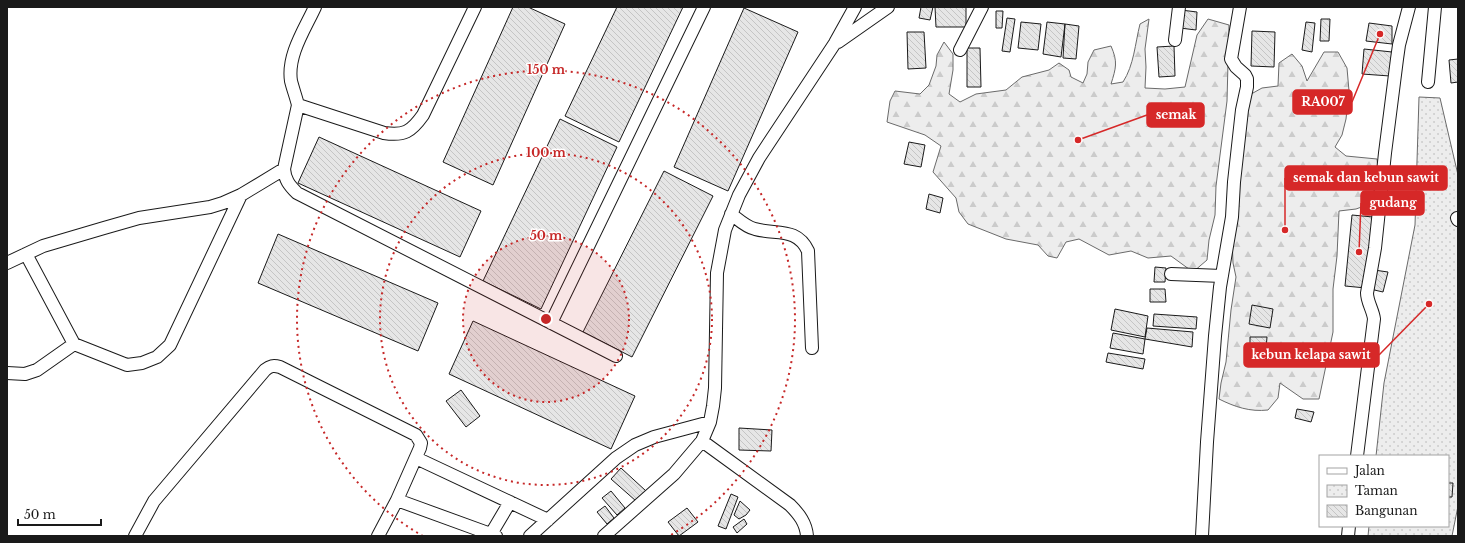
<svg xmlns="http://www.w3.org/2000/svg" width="1465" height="543" font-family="'Libre Baskerville',serif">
	<defs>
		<pattern id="forest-firs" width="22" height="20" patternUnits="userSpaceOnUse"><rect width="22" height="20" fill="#ededed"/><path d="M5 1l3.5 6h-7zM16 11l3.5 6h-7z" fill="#cbcbcb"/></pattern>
		<pattern id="park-dots" width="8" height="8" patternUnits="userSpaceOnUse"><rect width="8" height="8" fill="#ededed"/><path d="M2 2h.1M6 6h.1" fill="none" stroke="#cbcbcb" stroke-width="1.8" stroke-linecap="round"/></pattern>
		<pattern id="building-back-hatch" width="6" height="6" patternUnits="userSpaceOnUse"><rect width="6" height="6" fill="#e6e6e6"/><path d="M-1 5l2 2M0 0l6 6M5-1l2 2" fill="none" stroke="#c5c5c5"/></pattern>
	</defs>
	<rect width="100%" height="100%" fill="#fff"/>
	<path fill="url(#forest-firs)" stroke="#6a6a6a" d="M1149 19 1145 49 1146 67 1145 88 1165 89 1185 87 1197 35 1208 19 1229 25 1227 101 1216 186 1215 215 1209 240 1207 260 1193 272 1171 256 1148 258 1131 251 1109 255 1079 239 1066 242 1057 258 1048 256 1038 245 1006 239 968 224 959 212 956 198 933 172 941 146 925 135 887 122 890 101 895 91 920 94 929 85 936 66 937 55 944 42 953 54V70L949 94 960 102 976 94 1006 90 1022 77 1049 70 1059 63 1069 70 1071 77 1083 83 1087 74 1088 62 1094 50 1111 46C1118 62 1116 68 1111 84L1123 82C1134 65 1135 44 1140 24Z
		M1324 52H1338L1347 68 1349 91 1346 119 1342 135 1335 147 1346 156 1377 159 1379 179 1367 205 1356 209 1339 211 1337 256 1333 289V332L1319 399H1303L1280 383 1278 398 1268 410C1250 412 1235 407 1219 399L1221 383 1226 362 1231 310 1236 277 1233 263 1232 238 1244 98 1262 88 1278 86 1279 63 1292 54 1302 66 1307 81Z"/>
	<path fill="url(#park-dots)" stroke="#6a6a6a" d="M1419 97 1440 98 1458 175V506L1452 536H1368L1369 526H1448V456H1376L1384 383 1415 225Z"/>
	<path fill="url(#building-back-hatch)" stroke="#1a1a1a" d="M513 7H528L565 24 493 185 443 162Z
		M617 7H683L619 142 565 116Z
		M921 7H933L930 20 919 18Z
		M935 7H966V27H936Z
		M744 8 798 32 728 191 674 167Z
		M1181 10 1197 12 1196 30 1180 28Z
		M996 11H1003L1002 28H996Z
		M1007 18 1015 19 1010 52 1002 51Z
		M1321 19H1330L1329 41H1320Z
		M1021 22 1041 24 1038 50 1018 48Z
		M1047 22 1065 24 1061 57 1043 54Z
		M1306 22 1315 23 1312 52 1302 50Z
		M1369 23 1392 26V44L1366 41Z
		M1065 24 1079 26 1076 59 1063 58Z
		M1252 31 1275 32 1274 67 1251 66Z
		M907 32H924L926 68 908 69Z
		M1174 46 1175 76 1159 77 1157 47Z
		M967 48H980L981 87H967Z
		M1364 49 1392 52 1390 76 1362 74Z
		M1458 59V82L1451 83 1449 60Z
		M560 119 617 147 541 309 483 281Z
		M319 137 481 211 460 257 298 183Z
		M909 142 925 145 921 167 904 164Z
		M664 171 713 196 632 357 583 332Z
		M929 194 943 198 940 213 926 209Z
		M1352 215 1373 217 1366 288 1345 286Z
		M278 234 438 303 418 351 258 283Z
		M1155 267 1166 268 1165 282H1154Z
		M1374 270 1388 272 1383 292 1370 289Z
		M1150 289H1165L1166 302H1150Z
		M1252 305 1273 309 1270 328 1249 324Z
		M1115 309 1148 316 1145 337 1111 330Z
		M1154 314 1197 317 1196 329 1153 326Z
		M473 321 635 396 611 449 449 374Z
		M1147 328 1193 332 1192 347 1145 339Z
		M1113 333 1145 339 1143 354 1110 348Z
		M1250 337H1267L1266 349 1250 348Z
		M1108 353 1145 359 1143 369 1106 362Z
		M461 390 480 416 466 427 446 401Z
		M1297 409 1314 412 1311 422 1295 418Z
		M739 428 772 430 771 451 739 450Z
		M621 468 646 491 636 501 611 479Z
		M1448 483H1453L1452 497H1448Z
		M611 491 625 508 617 515 602 498Z
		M731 494 738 497 726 529 718 526Z
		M740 501 750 510 746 515 739 519 734 515Z
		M605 506 614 518 607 524 597 512Z
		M687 508 698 522 679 536 668 522Z
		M744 519 747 524 737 533 733 527Z"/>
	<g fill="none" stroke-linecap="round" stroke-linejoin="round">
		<g stroke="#1a1a1a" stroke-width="14">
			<path id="minor" d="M315 7C305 29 287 55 291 81 293 89 296 97 298 105L384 133C404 136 411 132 423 115L475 7
				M1175 40 1179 7
				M838 42 888 7
				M960 50 982 7
				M1428 82 1435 7
				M298 105 284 169C285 180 289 185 297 193L616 356
				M731 214C739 220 746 227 755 229 776 235 797 227 808 251L812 348
				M1457 218 1458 220
				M26 254 74 344
				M7 263 43 246 104 228 139 218 210 207 223 203 241 195 284 169
				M1171 274 1222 276
				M551 323 704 7
				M7 373 25 374 37 370 74 344 127 365 142 363 157 357 170 345 241 195
				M1357 456 1374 319C1373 310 1367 302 1367 293L1375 248 1385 153 1397 59 1399 45 1409 7
				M416 458 548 520
				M491 534 510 502
				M135 536 154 501 265 370C270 366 273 365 280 367L416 435 421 443 420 448 397 500
				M378 536 397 500 496 536
				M530 536 616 458 635 445 654 437 710 422
				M604 536 674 474 702 441
				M807 536C806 523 799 514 790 505L702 441 710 422 713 406 715 388 717 273 725 230 739 195 759 158 835 43 855 7
				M1202 536 1207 442 1215 336 1220 287 1232 217 1234 182 1242 110 1247 87V79L1245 75 1236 67 1231 59 1240 7
				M1348 536 1349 526"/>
		</g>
		<use href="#minor" stroke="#fff" stroke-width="12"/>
	</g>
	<circle cx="546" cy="319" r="83" fill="#c62828" fill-opacity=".12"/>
	<g fill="none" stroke="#c62828" stroke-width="2" stroke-dasharray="2 4">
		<circle cx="546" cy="319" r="83"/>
		<circle cx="546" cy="319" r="166"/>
		<path d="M423 536A249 249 0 1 1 669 536"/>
	</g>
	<circle cx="546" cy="319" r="6" fill="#c62828" stroke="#fff" stroke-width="2"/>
	<g font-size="12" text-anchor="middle" font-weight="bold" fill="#c62828" stroke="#fff" stroke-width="3" stroke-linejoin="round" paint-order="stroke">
		<text x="546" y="74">150 m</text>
		<text x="546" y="157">100 m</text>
		<text x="546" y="240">50 m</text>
	</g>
	<path fill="none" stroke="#d62828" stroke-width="1.5" d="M1380 34L1352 102M1078 140L1147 115M1285 230L1285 178M1359 252L1361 203M1429 304L1379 355"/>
	<g fill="#d62828" stroke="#fff" stroke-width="1.5">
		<circle cx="1380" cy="34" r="4"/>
		<circle cx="1078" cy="140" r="4"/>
		<circle cx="1285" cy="230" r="4"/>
		<circle cx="1359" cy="252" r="4"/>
		<circle cx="1429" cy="304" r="4"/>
	</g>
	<g fill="#d62828" stroke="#d62828" stroke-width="1.5">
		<rect x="1293" y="90" width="59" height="24" rx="4"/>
		<rect x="1147" y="103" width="57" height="24" rx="4"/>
		<rect x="1285" y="166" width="162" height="24" rx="4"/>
		<rect x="1361" y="191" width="63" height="24" rx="4"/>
		<rect x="1244" y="343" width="135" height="24" rx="4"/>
	</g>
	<g font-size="12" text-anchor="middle" font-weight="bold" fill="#fff">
		<text x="1323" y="106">RA007</text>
		<text x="1176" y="119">semak</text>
		<text x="1366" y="182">semak dan kebun sawit</text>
		<text x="1393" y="207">gudang</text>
		<text x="1311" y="359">kebun kelapa sawit</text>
	</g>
	<rect width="1465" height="543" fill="none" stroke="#1a1a1a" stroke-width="16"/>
	<rect x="1319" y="455" width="130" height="72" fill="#ffffff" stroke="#a3a3a3"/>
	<rect x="1327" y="468" width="20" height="6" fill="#ffffff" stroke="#a3a3a3"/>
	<text x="1355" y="475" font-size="12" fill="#1a1a1a">Jalan</text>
	<rect x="1327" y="485" width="20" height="12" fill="url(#park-dots)" stroke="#a3a3a3"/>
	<text x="1355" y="495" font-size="12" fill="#1a1a1a">Taman</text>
	<rect x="1327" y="505" width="20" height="12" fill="url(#building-back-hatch)" stroke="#a3a3a3"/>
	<text x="1355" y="515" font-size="12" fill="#1a1a1a">Bangunan</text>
	<path d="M18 519v6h83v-6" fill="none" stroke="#1a1a1a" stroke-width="2"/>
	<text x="24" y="519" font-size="12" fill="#1a1a1a" stroke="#ffffff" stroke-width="3" paint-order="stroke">50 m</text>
</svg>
